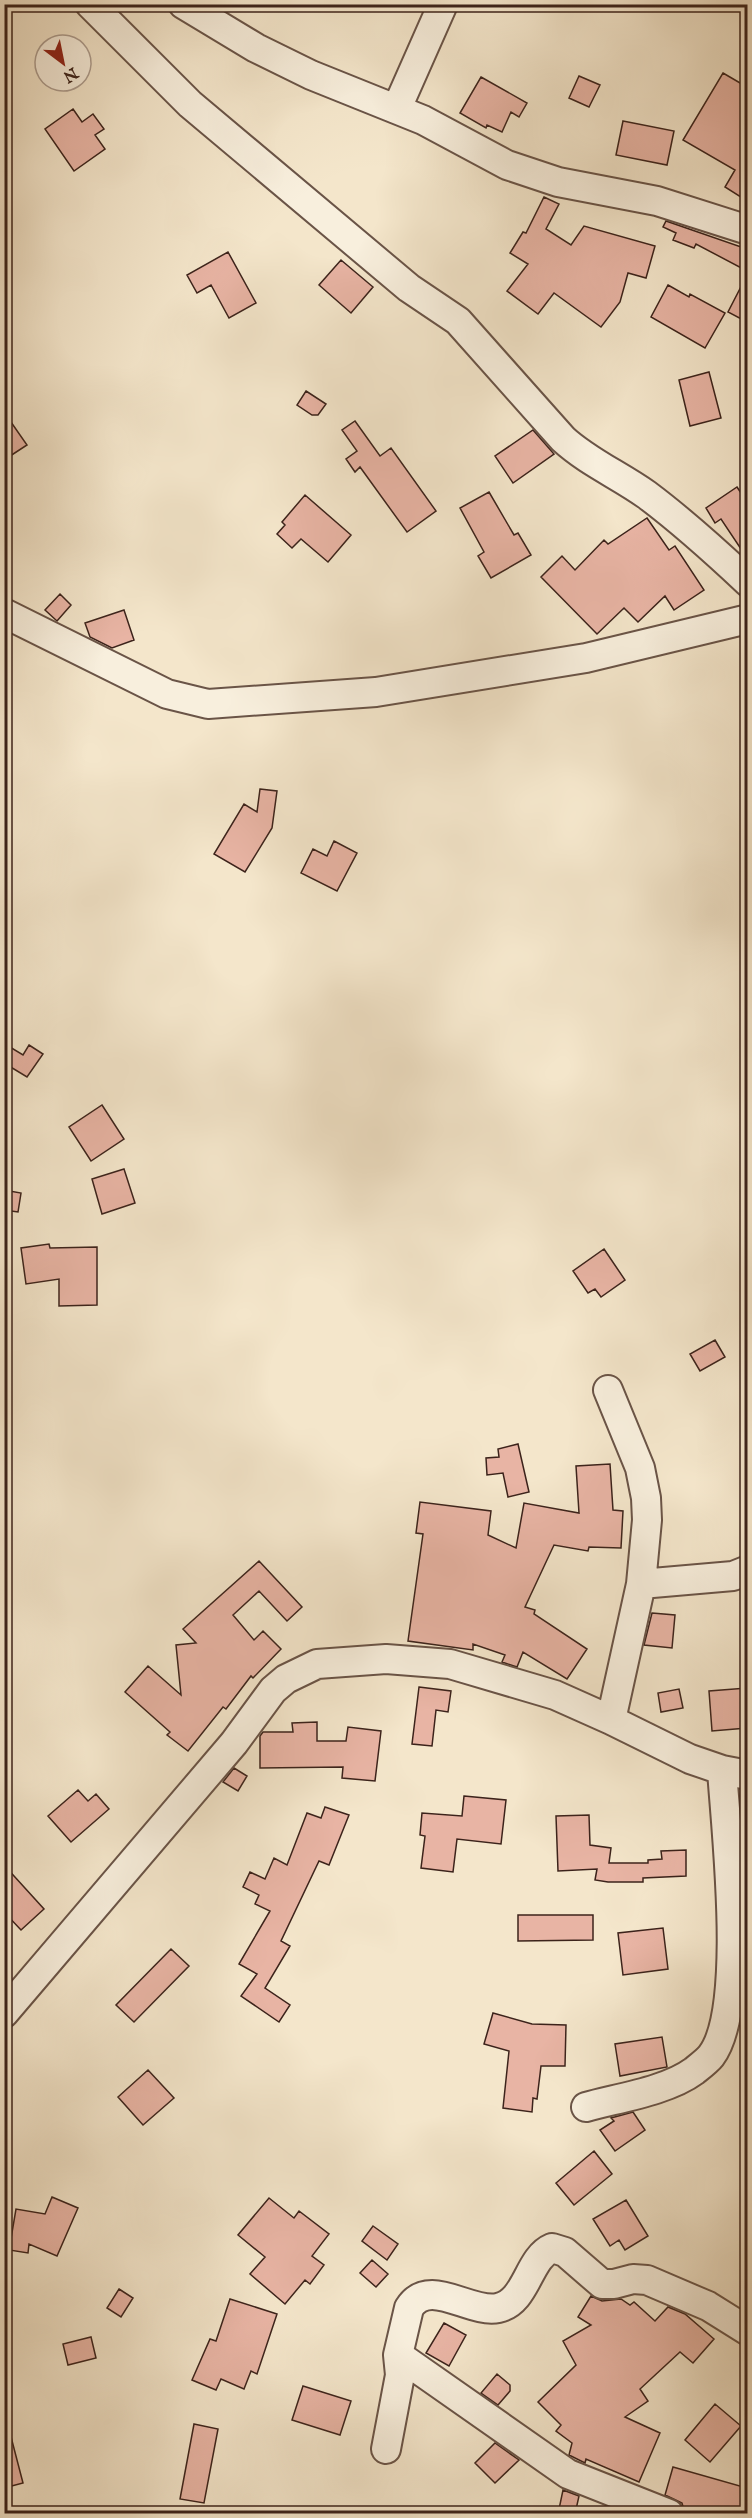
<svg xmlns="http://www.w3.org/2000/svg" width="752" height="2518" font-family="'IM FELL English',serif">
	<rect width="100%" height="100%" fill="#f4e6cb"/>
	<filter id="stains"><feTurbulence type="fractalNoise" baseFrequency=".00333" numOctaves="4"/><feColorMatrix values="0 0 0 0 .2 0 0 0 0 .09 0 0 0 0 .02 0 0 0 .5 -.17"/></filter>
	<radialGradient id="worn" r=".72"><stop offset=".6" stop-color="#630" stop-opacity="0"/><stop offset="1" stop-color="#630" stop-opacity=".3"/></radialGradient>
	<path fill="#e8b4a4" stroke="#3c231b" stroke-width="1.5" d="M723 73 747 87V201L725 187 735 170 683 140Z
		M579 76 600 85 589 107 569 98Z
		M481 77 527 103 519 117 511 112 502 132 487 125 486 128 460 113Z
		M73 109 82 122 93 114 104 129 95 135 105 149 74 171 45 129Z
		M623 121 674 131 667 165 616 155Z
		M544 197 559 204 546 229 571 245 584 226 655 246 646 278 628 273 620 302 601 327 554 293 538 314 507 291 528 264 510 253 523 232 526 233Z
		M666 221 747 249V271L696 244 694 248 673 240 676 233 663 227Z
		M228 252 256 303 229 318 211 285 197 293 187 275Z
		M341 260 373 287 351 313 319 285Z
		M747 275V322L728 312Z
		M668 285 689 297 690 294 725 313 705 348 651 317Z
		M709 372 721 418 690 426 679 380Z
		M306 391 326 404 318 415H312L297 405Z
		M4 412 27 445 4 460Z
		M355 421 380 456 391 448 436 511 407 532 360 467 355 472 346 459 357 451 342 430Z
		M533 430 554 454 513 483 495 456Z
		M737 487 747 502V558L721 519 715 523 706 508Z
		M489 492 514 535 518 533 531 555 491 578 478 556 484 552 460 508Z
		M305 495 351 535 328 562 301 539 292 548 277 534 285 525 282 522Z
		M647 518 669 550 675 546 704 590 674 610 665 596 638 622 624 608 597 634 541 577 562 556 575 570 604 540 608 544Z
		M60 594 71 605 57 621 45 610Z
		M124 610 134 640 112 648 90 637 85 623Z
		M260 789 277 791 272 828 245 872 214 854 244 804 257 812Z
		M334 841 357 853 337 891 301 873 313 849 327 856Z
		M29 1045 43 1054 27 1077 4 1063V1056L10 1047 23 1055Z
		M102 1105 124 1139 91 1161 69 1127Z
		M124 1169 135 1203 102 1214 92 1179Z
		M4 1190 21 1193 18 1212 4 1210Z
		M49 1244 50 1248 97 1247V1305L59 1306V1279L26 1284 21 1248Z
		M604 1249 625 1280 601 1297 595 1289 588 1293 573 1271Z
		M715 1340 725 1357 700 1371 690 1354Z
		M518 1444 529 1492 508 1497 503 1473 487 1475 486 1458 499 1457 498 1449Z
		M610 1464 613 1510 623 1511 621 1548 589 1547 588 1551 554 1545 525 1607 535 1610 534 1614 587 1649 567 1679 523 1652 517 1667 502 1662 505 1655 473 1644V1650L408 1641 423 1534 416 1533 420 1502 491 1511 488 1535 516 1548 524 1503 579 1513 576 1466Z
		M259 1561 302 1607 287 1621 259 1591 233 1615 254 1640 263 1631 281 1649 253 1678 251 1676 226 1709 223 1707 188 1751 167 1735 170 1732 125 1692 148 1666 181 1695 176 1645 196 1643 183 1629Z
		M652 1613 675 1615 672 1648 644 1645Z
		M419 1687 451 1691 448 1712 436 1710 432 1746 412 1744Z
		M747 1688V1728L712 1731 709 1691Z
		M679 1689 683 1708 661 1712 658 1693Z
		M317 1722V1741H346L348 1727 381 1731 375 1781 342 1778 343 1767 260 1768V1736L263 1732H293L292 1723Z
		M234 1768 247 1776 238 1791 223 1782Z
		M78 1790 88 1801 96 1794 109 1809 71 1842 48 1816Z
		M464 1796 506 1800 501 1844 457 1839 453 1872 421 1868 425 1836 420 1835 422 1813 462 1816Z
		M325 1807 349 1815 329 1865 319 1861 281 1941 290 1946 265 1988 290 2005 279 2022 241 1996 257 1974 239 1964 270 1911 255 1904 259 1895 243 1887 250 1872 265 1879 274 1858 287 1865 307 1813 321 1818Z
		M589 1815 590 1845 611 1848 609 1863H648V1860L662 1859 661 1851 686 1850V1876L643 1878V1882H608L595 1880 597 1869 558 1871 556 1816Z
		M747 1818V1865H746L742 1819Z
		M4 1865 44 1909 21 1930 4 1912Z
		M518 1915H593V1940L518 1941Z
		M663 1928 668 1969 623 1975 618 1933Z
		M171 1949 189 1966 134 2022 116 2005Z
		M493 2013 532 2024 566 2025 565 2066H541L537 2099 533 2098 532 2112 503 2108 509 2051 484 2044Z
		M662 2037 667 2067 620 2076 615 2044Z
		M148 2070 174 2098 143 2125 118 2097Z
		M633 2112 645 2130 615 2151 600 2130 614 2121 611 2118Z
		M594 2151 612 2174 574 2205 556 2183Z
		M52 2197 78 2208 57 2256 29 2244 28 2253 9 2250 16 2209 45 2214Z
		M269 2198 294 2218 299 2211 329 2234 312 2256 324 2265 310 2284 305 2280 285 2304 250 2274 265 2257 238 2235Z
		M626 2200 648 2236 625 2250 619 2240 610 2246 593 2219Z
		M373 2226 398 2244 387 2260 362 2241Z
		M372 2260 388 2274 376 2287 360 2273Z
		M119 2289 133 2298 121 2317 107 2308Z
		M591 2296 602 2301 621 2299 630 2305 634 2302 655 2321 668 2307 685 2314 714 2339 693 2363 680 2352 640 2389 648 2401 625 2417 660 2433 639 2482 586 2459 585 2463 569 2455 572 2443 556 2431 561 2425 538 2402 576 2365 563 2341 591 2325 578 2317Z
		M230 2299 277 2314 257 2374 251 2371 244 2389 221 2379 216 2390 192 2380 210 2339 216 2341Z
		M444 2323 466 2335 449 2366 426 2353Z
		M91 2337 96 2358 68 2365 63 2344Z
		M497 2374 510 2385V2391L498 2405 481 2393Z
		M303 2386 351 2401 340 2435 292 2420Z
		M715 2404 741 2426 710 2462 685 2440Z
		M194 2424 218 2429 204 2503 180 2499Z
		M10 2433 23 2483 4 2488V2434Z
		M495 2443 519 2460 495 2483 475 2463Z
		M673 2467 747 2488V2510L685 2514 682 2503 665 2495Z
		M563 2490 579 2496 575 2514H558Z"/>
	<g fill="none" stroke-linecap="round" stroke-linejoin="round">
		<g stroke="#6a5447" stroke-width="32">
			<path id="minor" d="M90 4 190 104 409 288 458 321 563 439C588 462 619 475 647 495 683 522 715 551 748 582
				M183 4 256 48 311 75 423 120 507 165 558 182 657 201 748 230
				M397 108 443 4
				M4 613 167 694 208 704 376 692 586 658 748 619
				M608 1390 640 1468 646 1498 647 1520 641 1584 611 1720
				M641 1584 733 1576 748 1570
				M4 2013 234 1743 273 1690 286 1679 317 1664 386 1659 450 1664 555 1695 611 1720 690 1759 722 1770 748 1775
				M586 2107C618 2098 667 2091 694 2071 699 2067 707 2061 711 2056 747 2009 726 1832 722 1770
				M398 2355 568 2474 669 2514
				M386 2449 400 2375 398 2355 409 2308C429 2276 470 2314 498 2308 527 2302 528 2258 552 2248L565 2252 602 2284H614L633 2279 647 2280 708 2306 748 2331"/>
		</g>
		<use href="#minor" stroke="#f8efdd" stroke-width="28"/>
	</g>
	<rect width="752" height="2518" fill="none" stroke="#f4e6cb" stroke-width="24"/>
	<rect x="6" y="6" width="740" height="2506" fill="none" stroke="#3c231b" stroke-width="3"/>
	<rect x="12" y="12" width="728" height="2494" fill="none" stroke="#3c231b" stroke-width="1.5"/>
	<g transform="translate(63 63) rotate(148)"><circle r="28" fill="#f8efdd" stroke="#ad9d8f" stroke-width="1.5"/>
	<path d="M0-4.5L10 22L0 15L-10 22Z" fill="#8f2418"/>
	<text y="-9" font-size="16" font-weight="bold" text-anchor="middle" fill="#3c231b">N</text>
	</g>
	<rect width="100%" height="100%" filter="url(#stains)"/>
	<rect width="100%" height="100%" fill="url(#worn)"/>
</svg>
